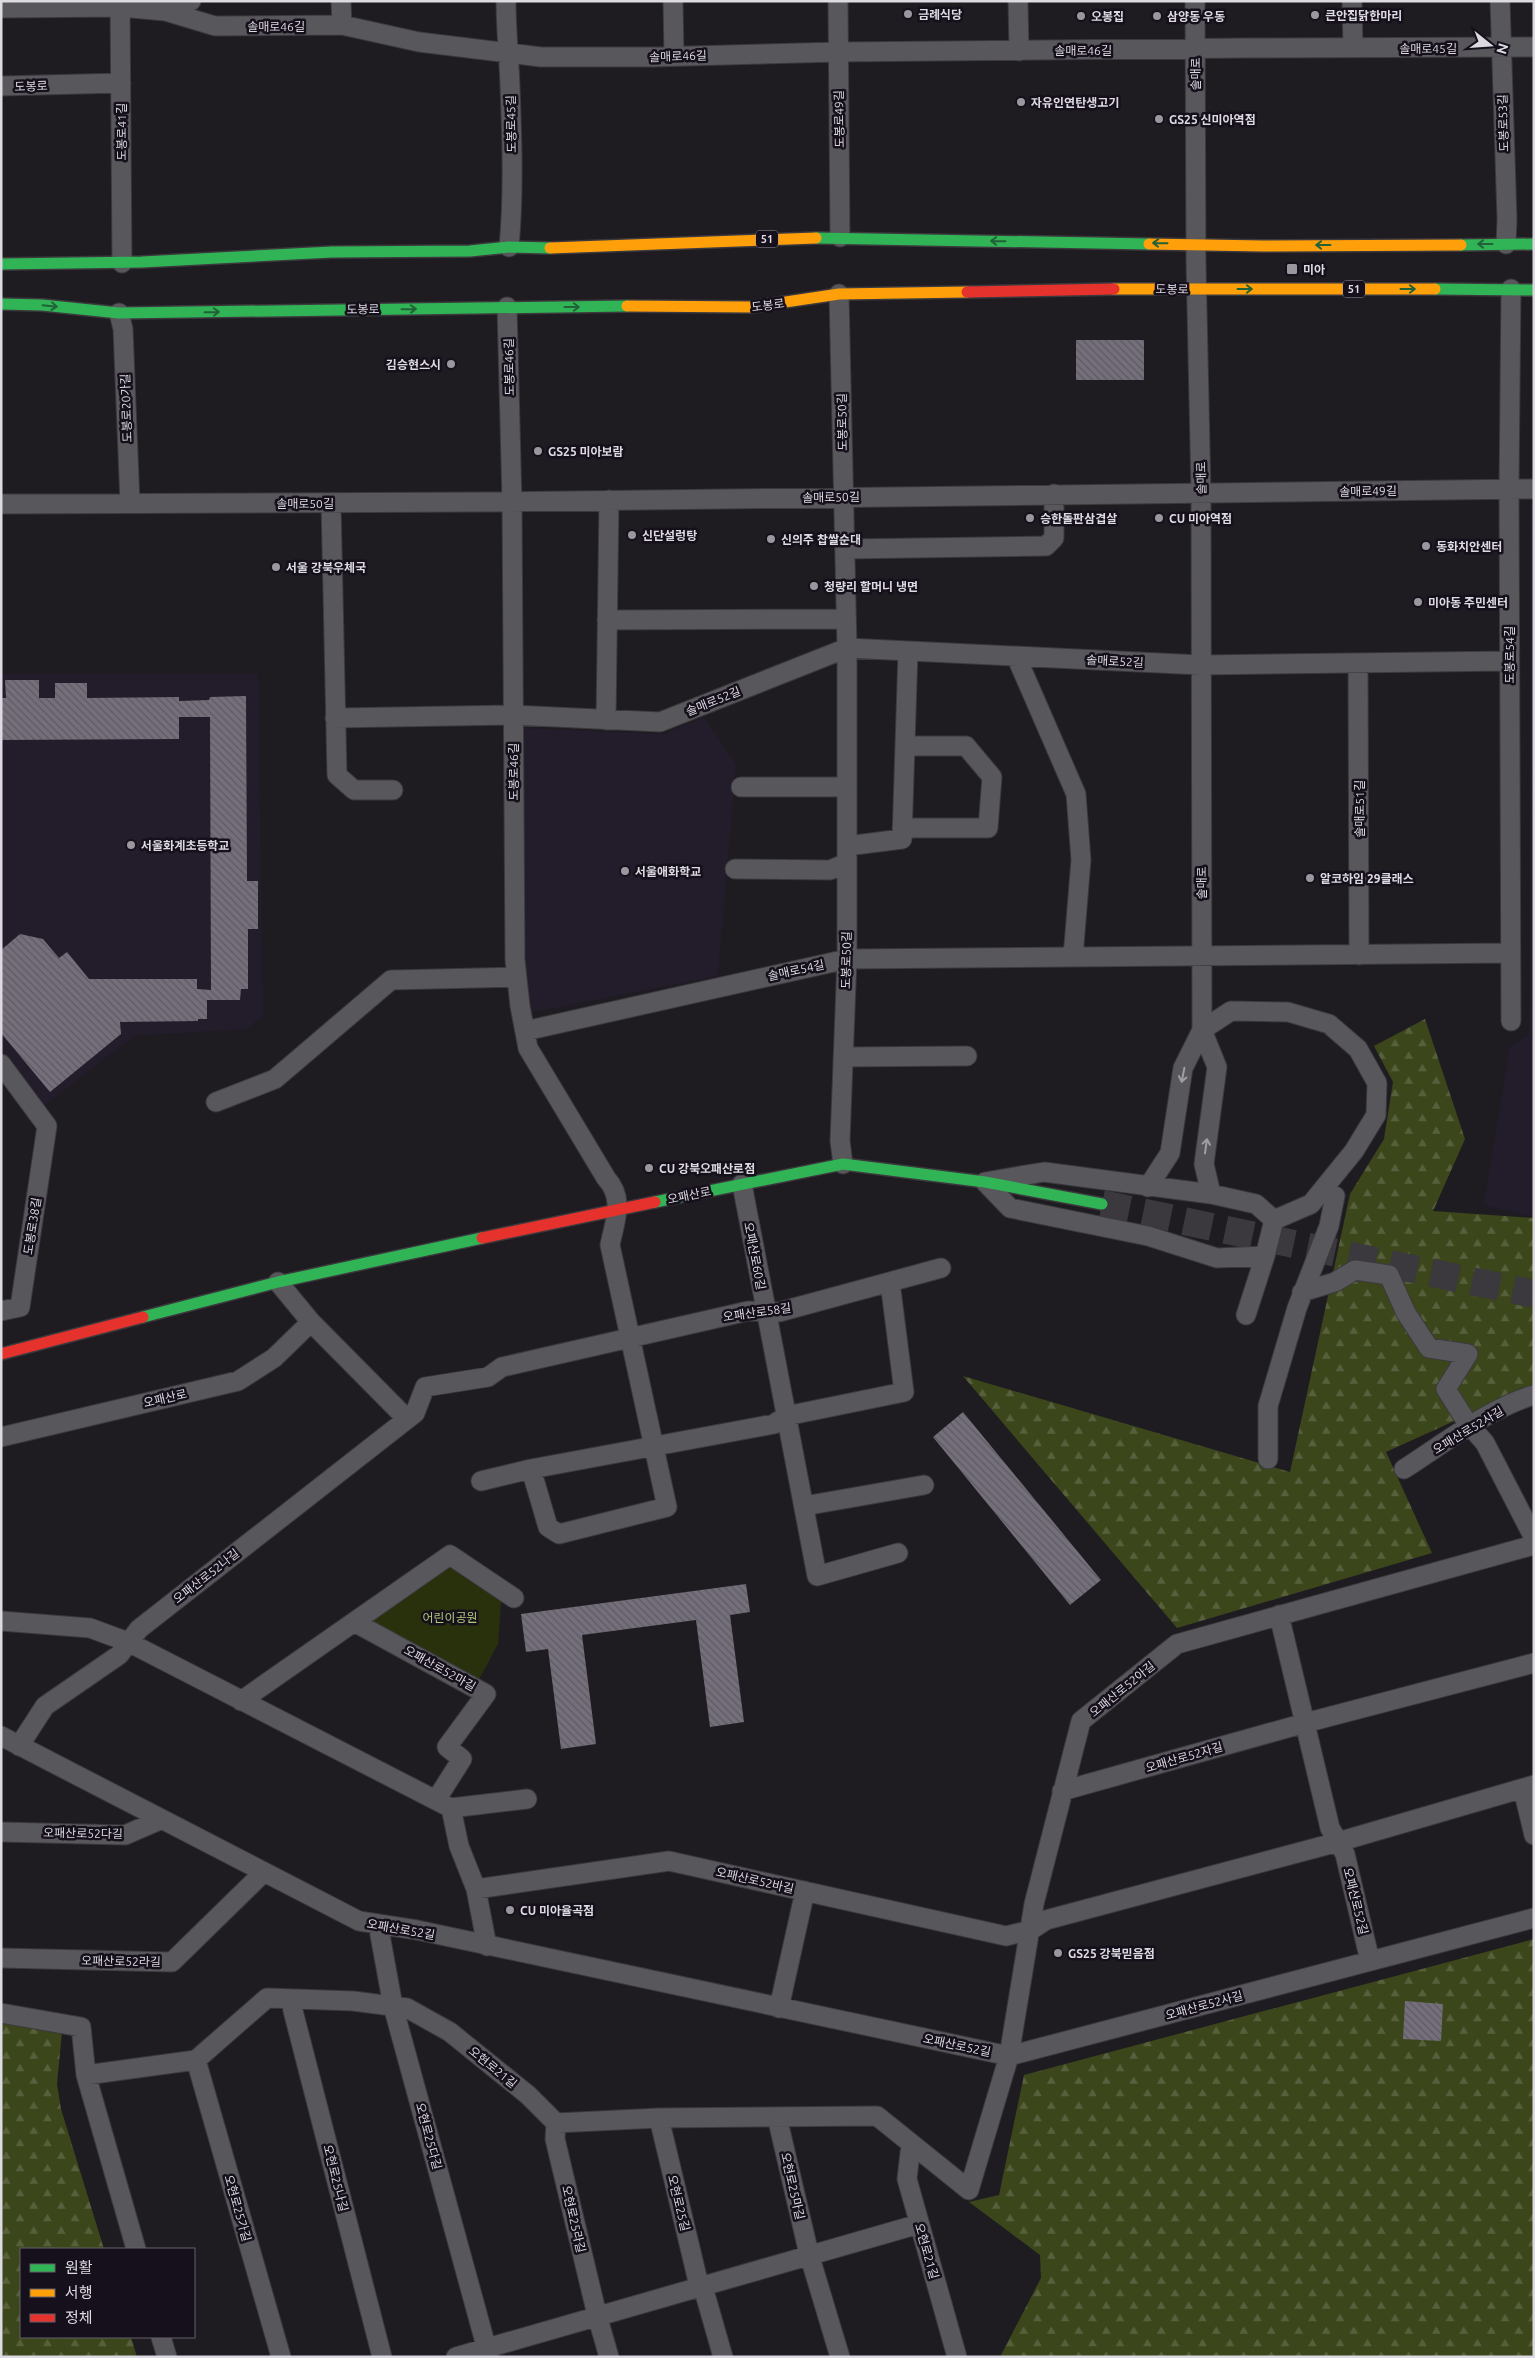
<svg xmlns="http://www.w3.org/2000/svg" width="1535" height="2358" font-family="Ubuntu,'Noto Sans KR',sans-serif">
	<defs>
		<pattern id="forest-firs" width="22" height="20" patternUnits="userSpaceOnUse" patternTransform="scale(1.25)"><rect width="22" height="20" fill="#3b461b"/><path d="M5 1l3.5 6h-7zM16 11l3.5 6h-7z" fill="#57603c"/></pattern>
		<pattern id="building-back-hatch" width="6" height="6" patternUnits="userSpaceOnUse" patternTransform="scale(1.25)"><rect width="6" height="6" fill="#746f7b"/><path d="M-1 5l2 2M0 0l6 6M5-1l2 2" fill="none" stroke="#5e5a62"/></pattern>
	</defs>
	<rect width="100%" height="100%" fill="#1e1c21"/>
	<path fill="#221c2b" d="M1530 506H1534V1217L1484 1205 1510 1046 1529 1035Z
		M1 674H258L263 1016 247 1029 134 1036 44 1106 1 1051Z
		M704 717 736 765 718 976 529 1013 525 979 522 728 664 734Z"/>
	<path fill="#28310c" d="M448 1556 502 1590 498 1644 475 1687 354 1622Z"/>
	<path fill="url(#forest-firs)" d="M1425 1019 1465 1139 1433 1211 1534 1218V1385L1386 1452 1432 1553 1177 1628 963 1376 1290 1472 1350 1194 1384 1139 1393 1082 1374 1046Z
		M1534 1939V2357H1000L1041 2278 1040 2255 969 2202 999 2195 1024 2075Z
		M1 2013 62 2032 57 2084 61 2109 104 2249H21V2337H131L137 2357H1Z"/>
	<path fill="url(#building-back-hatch)" d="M1076 340H1144V380H1076Z
		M5 680H39V698H55V683H87V698L179 697V701L209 700 210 697 246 696 247 881H258V929H248V989H241L240 1000H207V1019H198V1021L120 1022 121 1034 50 1092 1 1033V950L20 934 43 939 59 958 67 952 89 979H197V989L211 990 210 717H179V739L1 740V698H6Z
		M963 1412 1101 1580 1070 1605 933 1437Z
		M746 1584 750 1612 730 1615 744 1722 710 1727 696 1620 582 1635 596 1744 561 1749 548 1649 526 1652 521 1614Z
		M1405 2001 1443 2004 1441 2041 1403 2039Z"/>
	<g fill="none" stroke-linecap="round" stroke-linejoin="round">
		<path stroke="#3b383e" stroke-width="28" stroke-dasharray="28 14" stroke-linecap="butt" d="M1102 1204 1534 1294"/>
		<g stroke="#3b393d" stroke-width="21">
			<path id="street" d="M120 1 122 263
				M341 1 342 25
				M506 1C506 30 509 57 510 86 512 139 514 194 509 247
				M673 1 674 56
				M838 1 840 237
				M1018 1 1019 51
				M1195 1 1196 263 1201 493 1202 1030 1217 1067 1204 1164 1211 1194
				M1352 1 1353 48
				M1500 1 1507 219 1506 244
				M1 8 121 7 165 11 191 1
				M165 11 215 26 342 25 419 42 541 57H652L838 52 1247 48 1534 47
				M1 86 121 83
				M839 294 847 648V959L840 1141 843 1164
				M507 307 512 502 515 960 520 1006 528 1048 606 1178C625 1199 615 1220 610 1245L667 1507 559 1534 548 1527 531 1469
				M119 313 123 329 130 503
				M331 503 337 775 354 790H393
				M1 504 485 502 1534 489
				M845 549 1046 546 1054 538V494
				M607 620 846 619
				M1016 656 1076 794 1081 860 1073 957
				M1358 663 1359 955
				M335 718 513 715 660 722 847 648 1201 665 1509 661
				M606 720 609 500
				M741 787H847
				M902 828H988L992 777 966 746H905
				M847 846 902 839 908 651
				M735 869 830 870 847 863
				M1511 1021 1509 489 1511 289
				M525 1031 847 959 1510 953
				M843 1057 967 1056
				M1 1064 47 1126 20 1307 1 1311
				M216 1102 275 1079 391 980 517 977
				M1044 1172 1211 1194 1256 1204 1274 1220 1265 1256 1217 1258 1148 1236 1010 1208 985 1182Z
				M742 1184 817 1576 898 1553
				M1148 1187 1170 1153 1183 1068 1202 1030 1231 1011 1288 1012 1329 1024 1358 1049 1377 1083 1376 1115 1354 1151 1311 1204 1274 1220
				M278 1282 311 1322 407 1419
				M1302 1292 1335 1282 1355 1270 1389 1275 1406 1313 1429 1348 1468 1354 1446 1389 1466 1421 1485 1443 1534 1538
				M1246 1315 1265 1256
				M1 1437 238 1381 274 1358 311 1322
				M1268 1459V1406L1297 1308 1329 1226 1335 1196 1324 1189
				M1404 1469C1443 1444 1489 1408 1534 1395
				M481 1481 531 1469 774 1424 786 1416 904 1392 890 1282
				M804 1506 924 1485
				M1279 1615 1330 1828 1345 1854 1370 1961
				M1 1621 90 1628 128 1642 451 1808
				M354 1622 486 1694 447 1747 462 1759 436 1800
				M241 1701 450 1555 514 1598
				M1 1736 359 1921 417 1930 1009 2056 1534 1918
				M19 1746 45 1706 119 1655 139 1629 415 1413 425 1387 488 1377 502 1367 748 1311 779 1312 941 1268
				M1523 1789 1534 1835
				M1062 1791 1305 1723 1534 1663
				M451 1808 459 1846 476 1889 487 1946
				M451 1808 527 1799
				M1 1832 125 1835 162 1819
				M476 1889 669 1861 1006 1936 1031 1930 1046 1920 1338 1842 1534 1785
				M378 1924 393 2006 489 2357
				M1 1958 172 1962 264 1872
				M290 1999 382 2357
				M779 2008 805 1891
				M1 2013 81 2027 86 2075 136 2249
				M196 2060 281 2357
				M86 2075 196 2060 267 1998 353 2001 407 2008 450 2032 528 2095 556 2123 659 2118 877 2116 969 2190 1009 2056 1034 1904 1081 1721 1177 1644 1534 1545
				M777 2117 809 2254 840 2357
				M659 2118 697 2277 705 2294 723 2357
				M556 2123 555 2139 597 2315 609 2357
				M911 2144 907 2179 957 2357
				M161 2337 167 2357
				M456 2357 919 2224"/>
		</g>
		<g stroke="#3b393d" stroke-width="14">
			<path id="fast" d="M816 238 1149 244
				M1461 245 1534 244
				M1 264 142 262 332 252 470 251 509 247 550 248
				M1435 289 1534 290
				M1 304 42 305 119 313 627 306
				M655 1202 843 1164 985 1182 1102 1204
				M143 1317 278 1282 482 1238"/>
		</g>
		<g stroke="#3b393d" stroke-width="14">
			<path id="slow" d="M1149 244 1263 246 1461 245
				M550 248 816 238
				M1114 289H1435
				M627 306 752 307 839 294 967 292"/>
		</g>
		<g stroke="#3b393d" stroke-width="14">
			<path id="jam" d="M967 292 1114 289
				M482 1238 655 1202
				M1 1354 143 1317"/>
		</g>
		<use href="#street" stroke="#58575b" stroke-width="19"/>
		<use href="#fast" stroke="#30b455" stroke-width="11"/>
		<use href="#slow" stroke="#ff9f0a" stroke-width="11"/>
		<use href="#jam" stroke="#e5322d" stroke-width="11"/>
	</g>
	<defs><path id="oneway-shaft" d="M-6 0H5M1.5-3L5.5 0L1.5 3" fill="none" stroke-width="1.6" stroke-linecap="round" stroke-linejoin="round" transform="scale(1.25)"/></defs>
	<g stroke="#226238">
		<use href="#oneway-shaft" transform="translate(998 241) rotate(-179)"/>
		<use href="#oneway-shaft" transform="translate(1160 243) rotate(-179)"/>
		<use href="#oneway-shaft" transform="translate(1485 244) rotate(-180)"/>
		<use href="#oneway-shaft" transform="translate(1323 245) rotate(180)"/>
		<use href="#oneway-shaft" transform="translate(1245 289)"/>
		<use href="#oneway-shaft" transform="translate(1408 289)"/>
		<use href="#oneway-shaft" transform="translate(50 306) rotate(6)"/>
		<use href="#oneway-shaft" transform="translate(572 307)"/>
		<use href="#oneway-shaft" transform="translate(409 309) rotate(-1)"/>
		<use href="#oneway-shaft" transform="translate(212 312) rotate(-1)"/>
	</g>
	<g stroke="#a19fa5">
		<use href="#oneway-shaft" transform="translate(1183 1075) rotate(101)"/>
		<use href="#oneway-shaft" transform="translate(1206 1146) rotate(-82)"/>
	</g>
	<g fill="#9a989e" stroke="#15101b" stroke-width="2">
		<circle cx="908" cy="14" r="5"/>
		<circle cx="1315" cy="15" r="5"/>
		<circle cx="1081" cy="16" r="5"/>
		<circle cx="1157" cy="16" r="5"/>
		<circle cx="1021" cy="102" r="5"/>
		<circle cx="1159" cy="119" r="5"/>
		<rect x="1286" y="263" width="12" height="12" rx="2.5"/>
		<circle cx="451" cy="364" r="5"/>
		<circle cx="538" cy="451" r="5"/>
		<circle cx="1030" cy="518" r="5"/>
		<circle cx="1159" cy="518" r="5"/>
		<circle cx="632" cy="535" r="5"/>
		<circle cx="771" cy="539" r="5"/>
		<circle cx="1426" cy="546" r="5"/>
		<circle cx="276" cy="567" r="5"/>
		<circle cx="814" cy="586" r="5"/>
		<circle cx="1418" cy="602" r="5"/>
		<circle cx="131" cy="845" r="5"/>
		<circle cx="625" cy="871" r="5"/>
		<circle cx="1310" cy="878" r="5"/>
		<circle cx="649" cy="1168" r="5"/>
		<circle cx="510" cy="1910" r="5"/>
		<circle cx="1058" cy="1953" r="5"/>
	</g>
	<g text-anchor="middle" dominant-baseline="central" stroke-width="5" stroke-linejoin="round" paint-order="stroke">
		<g fill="#15101b" stroke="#a19da6" stroke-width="1">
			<rect x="756" y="230.5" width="22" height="17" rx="4"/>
			<rect x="1343" y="280.5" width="22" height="17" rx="4"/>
		</g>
		<g font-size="11" font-weight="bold" fill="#dddae2">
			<text x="767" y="239">51</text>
			<text x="1354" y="289">51</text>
		</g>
		<g font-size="12" font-weight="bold" fill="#dddae2" stroke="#15101b" text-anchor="start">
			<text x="918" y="14">금례식당</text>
			<text x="1325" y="15">큰안집닭한마리</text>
			<text x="1091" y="16">오봉집</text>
			<text x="1167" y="16">삼양동 우동</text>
			<text x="1031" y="102">자유인연탄생고기</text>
			<text x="1169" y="119">GS25 신미아역점</text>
			<text x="1303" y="269">미아</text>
			<text x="441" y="364" text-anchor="end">김승현스시</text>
			<text x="548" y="451">GS25 미아보람</text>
			<text x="1040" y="518">승한돌판삼겹살</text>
			<text x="1169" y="518">CU 미아역점</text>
			<text x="642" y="535">신단설렁탕</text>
			<text x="781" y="539">신의주 찹쌀순대</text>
			<text x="1436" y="546">동화치안센터</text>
			<text x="286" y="567">서울 강북우체국</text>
			<text x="824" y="586">청량리 할머니 냉면</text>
			<text x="1428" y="602">미아동 주민센터</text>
			<text x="141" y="845">서울화계초등학교</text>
			<text x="635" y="871">서울애화학교</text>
			<text x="1320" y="878">알코하임 29클래스</text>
			<text x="659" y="1168">CU 강북오패산로점</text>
			<text x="520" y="1910">CU 미아율곡점</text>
			<text x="1068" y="1953">GS25 강북믿음점</text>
		</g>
		<g font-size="12" fill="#dddae2" stroke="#15101b">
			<text x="276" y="26">솔매로46길</text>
			<text x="1428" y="48">솔매로45길</text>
			<text x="1083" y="50">솔매로46길</text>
			<text transform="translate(678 56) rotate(-2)">솔매로46길</text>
			<text transform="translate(1195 74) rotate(-90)">솔매로</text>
			<text transform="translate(31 86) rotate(-2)">도봉로</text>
			<text transform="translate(839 119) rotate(-91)">도봉로49길</text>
			<text transform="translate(1503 123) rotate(-92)">도봉로53길</text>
			<text transform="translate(511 124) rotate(-91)">도봉로45길</text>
			<text transform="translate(121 132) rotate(-90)">도봉로41길</text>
			<text transform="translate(1172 289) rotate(1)">도봉로</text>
			<text transform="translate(768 305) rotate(-7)">도봉로</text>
			<text transform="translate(363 309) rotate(-1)">도봉로</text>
			<text transform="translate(509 367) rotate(-91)">도봉로46길</text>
			<text transform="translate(126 408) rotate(-92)">도봉로20가길</text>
			<text transform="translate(842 422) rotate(-91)">도봉로50길</text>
			<text transform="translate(1201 478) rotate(-91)">솔매로</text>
			<text transform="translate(1368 491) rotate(-1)">솔매로49길</text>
			<text transform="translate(831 497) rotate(-1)">솔매로50길</text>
			<text x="305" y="503">솔매로50길</text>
			<text transform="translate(1509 655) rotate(-90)">도봉로54길</text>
			<text transform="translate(1115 661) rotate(3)">솔매로52길</text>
			<text transform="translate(713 701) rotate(-22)">솔매로52길</text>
			<text transform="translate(513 772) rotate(-90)">도봉로46길</text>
			<text transform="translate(1359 809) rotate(-90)">솔매로51길</text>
			<text transform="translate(1201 883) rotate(-90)">솔매로</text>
			<text transform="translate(846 960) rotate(-89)">도봉로50길</text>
			<text transform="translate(796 970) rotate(-12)">솔매로54길</text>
			<text transform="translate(689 1195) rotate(-11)">오패산로</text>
			<text transform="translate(32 1226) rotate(-81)">도봉로38길</text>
			<text transform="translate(755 1256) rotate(79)">오패산로60길</text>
			<text transform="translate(757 1312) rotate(-8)">오패산로58길</text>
			<text transform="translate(165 1398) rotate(-13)">오패산로</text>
			<text transform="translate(1468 1430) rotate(-31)">오패산로52사길</text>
			<text transform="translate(206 1576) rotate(-38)">오패산로52나길</text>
			<text transform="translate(440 1668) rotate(29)">오패산로52마길</text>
			<text transform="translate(1122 1689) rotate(-39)">오패산로52아길</text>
			<text transform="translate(1184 1757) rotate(-16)">오패산로52자길</text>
			<text transform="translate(83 1833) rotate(1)">오패산로52다길</text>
			<text transform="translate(755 1880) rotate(13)">오패산로52바길</text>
			<text transform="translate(1356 1901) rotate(76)">오패산로52길</text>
			<text transform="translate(401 1929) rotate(10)">오패산로52길</text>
			<text transform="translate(121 1961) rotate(1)">오패산로52라길</text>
			<text transform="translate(1204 2005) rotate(-15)">오패산로52사길</text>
			<text transform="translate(957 2045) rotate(12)">오패산로52길</text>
			<text transform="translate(493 2067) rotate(39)">오현로21길</text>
			<text transform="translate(429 2136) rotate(75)">오현로25다길</text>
			<text transform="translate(336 2178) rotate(76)">오현로25나길</text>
			<text transform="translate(793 2186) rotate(77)">오현로25마길</text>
			<text transform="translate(679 2203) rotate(76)">오현로25길</text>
			<text transform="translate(238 2208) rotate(74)">오현로25가길</text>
			<text transform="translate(574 2219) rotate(77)">오현로25라길</text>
			<text transform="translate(927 2251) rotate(74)">오현로21길</text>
		</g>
		<g font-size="12" fill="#b2ca7c" stroke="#15101b">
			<text x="450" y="1617">어린이공원</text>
		</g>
	</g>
	<rect width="1535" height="2358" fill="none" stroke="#dddae2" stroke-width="5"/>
	<rect x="20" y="2248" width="175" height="90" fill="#15101b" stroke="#65616b"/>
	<rect x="30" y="2264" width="25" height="8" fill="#30b455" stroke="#65616b"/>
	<text x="65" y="2273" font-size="15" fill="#dddae2">원활</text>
	<rect x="30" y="2289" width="25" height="8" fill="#ff9f0a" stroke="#65616b"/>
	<text x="65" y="2298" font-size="15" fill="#dddae2">서행</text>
	<rect x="30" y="2314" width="25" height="8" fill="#e5322d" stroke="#65616b"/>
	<text x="65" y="2323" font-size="15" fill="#dddae2">정체</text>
	<g transform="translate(1490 45) rotate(107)" stroke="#15101b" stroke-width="4" paint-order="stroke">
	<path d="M0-4L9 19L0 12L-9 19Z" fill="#dddae2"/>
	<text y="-8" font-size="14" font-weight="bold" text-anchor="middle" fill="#dddae2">N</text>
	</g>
</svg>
